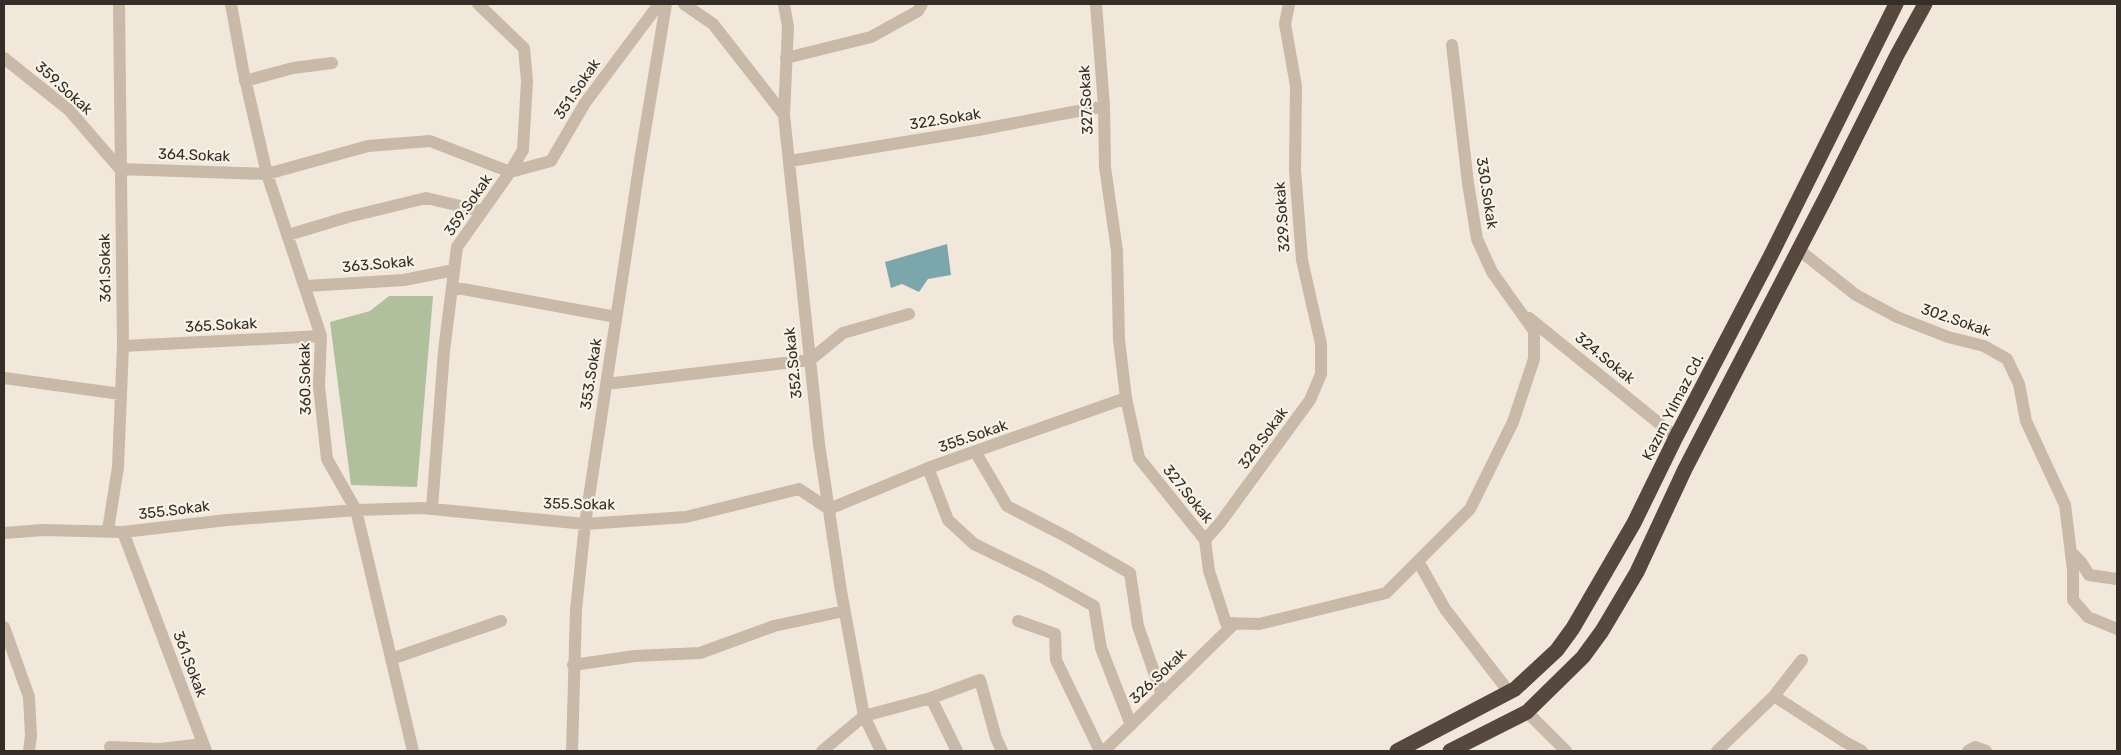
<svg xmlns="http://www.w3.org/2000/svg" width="2121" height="755" font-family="Rubik,sans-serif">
	<rect width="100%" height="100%" fill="#f1e8db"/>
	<path fill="#b0bf9c" d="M389 296H433L417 487 351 485 330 322 370 311Z"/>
	<path fill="#7ba6ac" d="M947 244 951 275 928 279 919 292 902 284 891 288 885 262Z"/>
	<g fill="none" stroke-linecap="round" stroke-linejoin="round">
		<path stroke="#c8b9a8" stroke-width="12" d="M231 4 243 70 267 174 321 336 319 386 327 459 356 510 413 751
			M684 4 713 24 784 115 819 444 841 591 864 716 881 751
			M784 4 788 27 784 115
			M1096 4 1104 106 1105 167 1117 251 1119 340 1126 398 1139 458 1205 540 1209 571 1226 623 1259 624 1386 593 1470 509 1513 422 1534 359V331L1492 272 1477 239 1468 183 1452 45
			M4 58 69 110 120 169 267 174 368 146 430 141 510 172 551 161 585 103 659 4
			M786 58 871 37 918 11 922 4
			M245 81 293 68 332 63
			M790 161 978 130 1104 106
			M288 235 348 217 426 198 482 211
			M1799 250 1856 295 1897 317 1948 337 1984 346 2007 359 2019 384 2026 421 2065 505 2073 570V600L2088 617 2117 629
			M306 286 404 280 454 270
			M452 287 616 317
			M1529 318 1676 437
			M123 346 321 336
			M4 378 121 394
			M606 384 810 360 843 333 909 314
			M976 453 1007 506 1067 537 1130 573 1138 626 1162 695
			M928 468 948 520 974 544 1042 577 1094 606 1101 648 1131 725
			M432 508 444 351 457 247 510 172 523 150 527 81 524 48 478 4
			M108 530 118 467 123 346 119 4
			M123 532 206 751
			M4 533 43 530 123 532 227 520 356 510 422 508 585 524 686 517 799 489 829 509 928 468 1126 398
			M1205 540 1220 523 1310 400 1321 374V344L1302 260 1295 170 1296 86 1285 24 1289 4
			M2071 552 2081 562 2089 575 2117 579
			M1418 561 1445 609 1509 692
			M1018 621 1055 634 1056 660 1100 751
			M4 627 29 697 31 736 29 751
			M391 659 501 621
			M573 665 635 656 700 653 774 626 844 611
			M1774 696 1845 742 1862 751
			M931 698 980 680 996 738 1002 751
			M1527 712 1566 751
			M110 747 160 749 203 744
			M572 751 576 610 585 524 640 161 666 4
			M822 751 864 716 931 698 957 751
			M1104 751 1235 623
			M1717 751 1774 696 1802 660
			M1968 751 1975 747 1986 751"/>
		<path stroke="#56483f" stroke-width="15" d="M1397 751 1515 689 1557 650 1573 628 1634 523 1676 437 1771 255 1896 4
			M1450 751 1527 712 1583 657 1602 631 1637 572 1685 469 1827 195 1897 55 1925 4"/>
	</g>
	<g text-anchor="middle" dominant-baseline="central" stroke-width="4.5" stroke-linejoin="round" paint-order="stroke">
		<g font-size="15" fill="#352d28" stroke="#f8f2e7">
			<text transform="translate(64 88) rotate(42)">359.Sokak</text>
			<text transform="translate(577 89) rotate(-56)">351.Sokak</text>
			<text transform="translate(1086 100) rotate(-93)">327.Sokak</text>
			<text transform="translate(945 119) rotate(-9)">322.Sokak</text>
			<text transform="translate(194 155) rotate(2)">364.Sokak</text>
			<text transform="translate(1487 193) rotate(81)">330.Sokak</text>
			<text transform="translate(468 205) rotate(-55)">359.Sokak</text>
			<text transform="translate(1282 217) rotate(-94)">329.Sokak</text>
			<text transform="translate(378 264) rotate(-5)">363.Sokak</text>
			<text transform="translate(105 268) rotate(-91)">361.Sokak</text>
			<text transform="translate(1956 320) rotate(19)">302.Sokak</text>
			<text transform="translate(221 325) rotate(-3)">365.Sokak</text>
			<text transform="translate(1605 358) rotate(39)">324.Sokak</text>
			<text transform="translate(793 363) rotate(-96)">352.Sokak</text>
			<text transform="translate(591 374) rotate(-81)">353.Sokak</text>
			<text transform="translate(305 379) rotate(-91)">360.Sokak</text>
			<text transform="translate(1673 407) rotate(-63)">Kazım Yılmaz Cd.</text>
			<text transform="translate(973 436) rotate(-19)">355.Sokak</text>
			<text transform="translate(1263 438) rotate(-54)">328.Sokak</text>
			<text transform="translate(1188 494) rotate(51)">327.Sokak</text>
			<text transform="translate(579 504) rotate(1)">355.Sokak</text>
			<text transform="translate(174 510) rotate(-7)">355.Sokak</text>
			<text transform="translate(190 664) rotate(69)">361.Sokak</text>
			<text transform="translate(1158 676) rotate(-44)">326.Sokak</text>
		</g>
	</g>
	<rect width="2121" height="755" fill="none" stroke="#352d28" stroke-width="10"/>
</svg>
